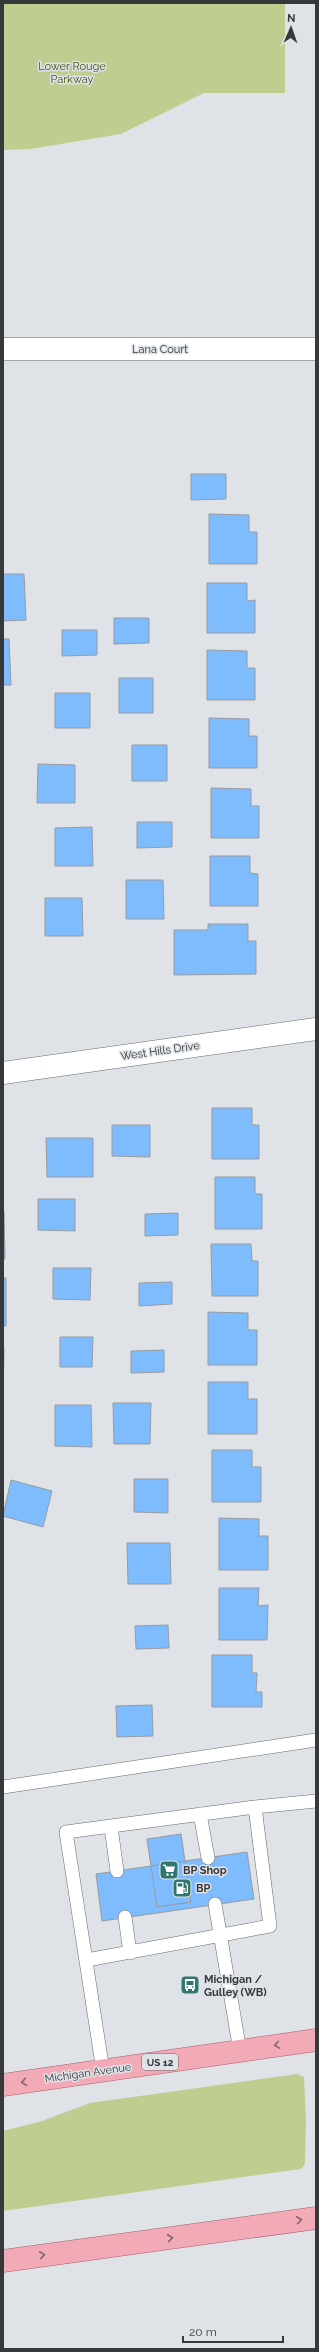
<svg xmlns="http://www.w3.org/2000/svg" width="319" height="2352" font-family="Raleway,sans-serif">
	<rect width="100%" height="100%" fill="#dfe3e8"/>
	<path fill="#bece90" d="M3 3H285V93H204L121 134 31 149 3 150Z
		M297 2074 304 2077 306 2120 305 2164 301 2169 3 2211V2131L42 2121 90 2103Z"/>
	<path fill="#7fbcfd" stroke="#979ba0" d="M191 474H226V499L191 500Z
		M209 514 249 515V532H257V564H209Z
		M3 574H24L26 620 3 621Z
		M207 583H247V601L255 600V633H207Z
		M114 618H149V643L114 644Z
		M62 630H97V655L62 656Z
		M3 639H9L11 685H3Z
		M207 650 247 651V668H255V700H207Z
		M119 678H153V713H119Z
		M55 693H90V728H55Z
		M209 718 249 719V736H257V768H209Z
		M132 745H167V781H132Z
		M38 764 75 765V803H37Z
		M211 788 251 789V806H259V838H211Z
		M137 822H172V847L137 848Z
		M92 827 93 866H55V828Z
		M210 856H250V873L258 874V906H210Z
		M126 880H163L164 919H126Z
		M45 898H82L83 936H45Z
		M208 924H248V941H256V974L174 975V930H208Z
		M212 1108H252V1125H259V1159H212Z
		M112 1125H150V1157L112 1156Z
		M46 1138H93V1177H47Z
		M215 1177H255V1194H262V1229H215Z
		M38 1199H75V1231L38 1230Z
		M3 1211H4L5 1259H3Z
		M178 1213V1235L145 1236V1214Z
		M211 1244H251L252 1261H258V1296H212Z
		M53 1268H91L90 1300 53 1299Z
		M3 1278H6V1326H3Z
		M172 1282V1304L139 1306V1283Z
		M208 1312 248 1313V1330H257V1365H208Z
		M60 1337H93L92 1367H60Z
		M3 1349H4L3 1397Z
		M164 1350V1372L131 1373V1351Z
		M208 1382H248V1399H257V1434H208Z
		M113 1403H151L150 1444H114Z
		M55 1405H91L92 1447 55 1446Z
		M212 1450H252V1467H261V1502H212Z
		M134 1479H168V1513L134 1512Z
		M11 1480 52 1491 43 1527 3 1516Z
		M219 1518 259 1519V1536H268V1570H219Z
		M127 1543H170L171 1584H128Z
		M219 1588H259L258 1606 268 1605 267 1640H219Z
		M168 1625 169 1648 136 1649 135 1626Z
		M212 1655H252V1673H257L256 1692H262V1707H212Z
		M152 1705 153 1736 117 1737 116 1706Z
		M181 1834 191 1902 157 1907 147 1839Z
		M247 1852 254 1899 102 1921 96 1874Z"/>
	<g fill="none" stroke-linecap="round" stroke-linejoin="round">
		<g stroke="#666a6e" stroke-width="14">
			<path id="service" d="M3 1787 316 1740
				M200 1814 208 1858
				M111 1827 117 1871
				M215 1904 240 2051
				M125 1917 130 1953
				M87 1960 270 1926 255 1807
				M103 2071 66 1832 255 1807 316 1801"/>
		</g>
		<g stroke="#666a6e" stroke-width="23">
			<path id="minor" d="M3 349H316
				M3 1073 316 1029"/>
		</g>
		<g stroke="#aa5e6a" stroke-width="23">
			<path id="primary" d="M3 2085 316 2040
				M3 2261 316 2218"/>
		</g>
		<use href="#service" stroke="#fff" stroke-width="13"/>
		<use href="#minor" stroke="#fff" stroke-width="22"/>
		<use href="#primary" stroke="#f2aab6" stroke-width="22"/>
	</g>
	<defs><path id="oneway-chevron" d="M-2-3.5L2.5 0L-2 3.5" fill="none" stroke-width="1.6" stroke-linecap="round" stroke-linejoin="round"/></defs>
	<g stroke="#81666b">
		<use href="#oneway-chevron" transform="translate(277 2045) rotate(171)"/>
		<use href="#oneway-chevron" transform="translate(24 2082) rotate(172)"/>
		<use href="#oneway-chevron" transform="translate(299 2220) rotate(-7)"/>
		<use href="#oneway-chevron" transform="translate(170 2238) rotate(-8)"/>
		<use href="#oneway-chevron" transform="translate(42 2255) rotate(-8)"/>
	</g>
	<defs>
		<g id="supermarket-square" transform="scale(1)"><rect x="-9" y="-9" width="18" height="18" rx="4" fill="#2f776f" stroke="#dfe3e8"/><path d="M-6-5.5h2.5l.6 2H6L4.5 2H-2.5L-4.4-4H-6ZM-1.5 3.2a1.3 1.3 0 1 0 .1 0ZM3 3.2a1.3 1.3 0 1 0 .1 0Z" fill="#fff"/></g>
		<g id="fuel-square" transform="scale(1)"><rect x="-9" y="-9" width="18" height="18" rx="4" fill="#2f776f" stroke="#dfe3e8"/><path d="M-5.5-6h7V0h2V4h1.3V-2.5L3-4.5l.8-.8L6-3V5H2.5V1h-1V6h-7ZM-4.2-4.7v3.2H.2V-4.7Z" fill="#fff"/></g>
		<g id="bus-square" transform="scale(1)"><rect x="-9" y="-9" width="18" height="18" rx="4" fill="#2f776f" stroke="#dfe3e8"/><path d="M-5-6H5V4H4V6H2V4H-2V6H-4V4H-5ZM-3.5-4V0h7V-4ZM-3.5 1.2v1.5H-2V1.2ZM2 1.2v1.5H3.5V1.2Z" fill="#fff"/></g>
	</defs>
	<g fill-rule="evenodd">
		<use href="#supermarket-square" x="169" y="1870"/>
		<use href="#fuel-square" x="182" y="1888"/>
		<use href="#bus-square" x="190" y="1985"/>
	</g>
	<g text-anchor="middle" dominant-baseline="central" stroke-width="3" stroke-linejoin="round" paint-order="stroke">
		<rect fill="#dfe3e8" stroke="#696b6e" stroke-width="1" x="142" y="2054" width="36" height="16" rx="3"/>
		<g font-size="10" font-weight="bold" fill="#363839">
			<text x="160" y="2062">US 12</text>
		</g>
		<g font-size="11" fill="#445012" stroke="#dfe3e8">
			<text x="72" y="66">Lower Rouge<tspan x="72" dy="13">Parkway</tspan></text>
		</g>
		<g font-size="11" fill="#363839" stroke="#dfe3e8">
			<text x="160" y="349">Lana Court</text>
			<text transform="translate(160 1051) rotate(-8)">West Hills Drive</text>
			<text transform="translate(88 2073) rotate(-8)">Michigan Avenue</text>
		</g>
		<g font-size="11" font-weight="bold" fill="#363839" stroke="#dfe3e8" text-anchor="start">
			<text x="183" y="1870">BP Shop</text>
			<text x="196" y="1888">BP</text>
			<text x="204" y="1979">Michigan /<tspan x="204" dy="13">Gulley (WB)</tspan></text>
		</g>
	</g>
	<rect width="319" height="2352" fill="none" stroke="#363839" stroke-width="8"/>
	<g transform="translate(291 28) rotate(2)" stroke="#dfe3e8" stroke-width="3" paint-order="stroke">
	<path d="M0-3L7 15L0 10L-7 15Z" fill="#363839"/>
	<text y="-6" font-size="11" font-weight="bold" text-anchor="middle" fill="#363839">N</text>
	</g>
	<path d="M183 2336v6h100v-6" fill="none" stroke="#363839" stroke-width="2"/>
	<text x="189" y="2336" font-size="12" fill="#363839" stroke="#dfe3e8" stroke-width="3" paint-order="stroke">20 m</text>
</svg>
